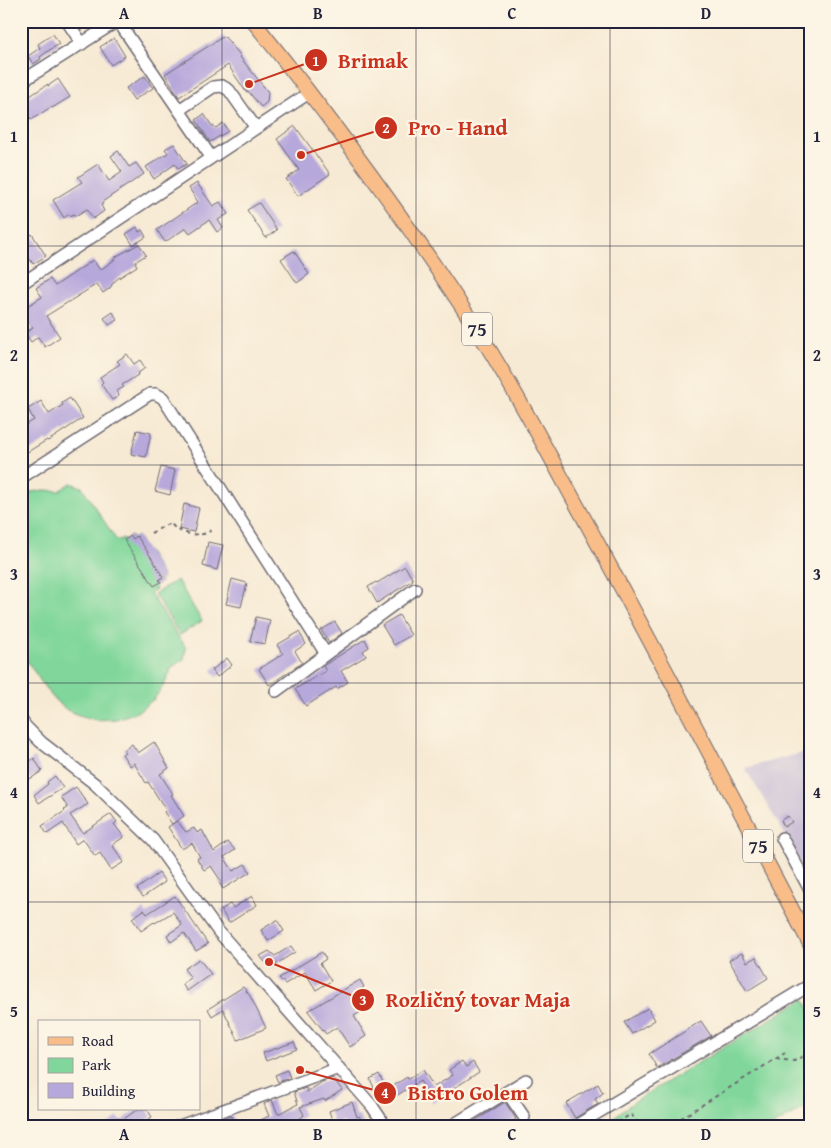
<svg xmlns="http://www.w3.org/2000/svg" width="831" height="1148" font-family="'Gentium Book Plus',serif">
	<rect width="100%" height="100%" fill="#fcf5e5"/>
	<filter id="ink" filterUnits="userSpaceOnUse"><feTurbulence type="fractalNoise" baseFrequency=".02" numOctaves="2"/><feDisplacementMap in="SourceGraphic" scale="10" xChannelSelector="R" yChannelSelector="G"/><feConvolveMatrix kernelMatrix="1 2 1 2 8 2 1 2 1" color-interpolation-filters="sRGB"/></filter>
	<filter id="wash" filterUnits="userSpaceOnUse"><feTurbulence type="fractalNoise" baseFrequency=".0096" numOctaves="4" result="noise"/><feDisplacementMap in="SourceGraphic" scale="20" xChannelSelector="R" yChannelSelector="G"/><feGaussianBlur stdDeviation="1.12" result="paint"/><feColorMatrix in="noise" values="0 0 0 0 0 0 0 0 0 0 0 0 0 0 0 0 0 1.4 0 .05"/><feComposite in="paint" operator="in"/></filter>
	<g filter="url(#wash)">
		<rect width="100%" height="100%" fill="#f7ead4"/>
		<path fill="#cbbfd6" d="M810 751V884L795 851 745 768Z"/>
		<path fill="#81d79b" stroke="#527c6b" d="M71 483 82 487 117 541 123 538 124 540 131 536 133 539 137 536 147 552H148L163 577 159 580 161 582 154 586 156 589 150 593 186 648 184 659 172 667 165 683 154 699 137 712 116 719 96 720 81 716 67 710 55 700 46 689 21 652V495L25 493 45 490 59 491Z
			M177 580 202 621 180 635 154 594Z
			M804 999 810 1010V1105L771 1127H601L635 1101Z"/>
		<g id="blocks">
			<path fill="#b7a8db" d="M53 34 59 44 48 51 40 57 41 59 33 64 28 56 40 48 38 44Z
				M224 36 241 56 240 57 268 92 267 102 261 107 248 91 246 92 228 65 179 97 165 74Z
				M114 38 125 56 111 65 100 47Z
				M145 76 153 88 134 100 126 88Z
				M58 79 70 97 52 108 51 107 31 120 30 117 21 123V99L28 95 30 96 48 84V86Z
				M204 114 212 126H214L216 128 223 123 228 131 210 142 196 120Z
				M295 126 330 174 298 196 286 179 299 170 277 139Z
				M174 144 187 164 178 169 175 164 154 179 146 167 168 153 165 149Z
				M118 151 129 167 136 163 144 174 102 202 103 204 101 205 104 211 93 219 87 209 75 216 74 214 70 216 69 214 64 218 53 200 82 182 78 177 98 164 109 181 122 172 111 156Z
				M197 183 213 206 220 202 228 214 218 220 223 228 217 232 209 220 190 233 186 228 165 242 157 230 198 202 189 188Z
				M259 203 277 230 266 238 247 210Z
				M137 227 139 232 142 230 146 237 133 245 126 234Z
				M32 234 46 256 33 264 21 245V241Z
				M139 244 146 255 135 262 137 266 117 279 113 283 110 288 103 293 97 284 46 316 60 337 45 347 38 337 31 342 25 333 33 328 21 310 42 297 36 288 50 279 55 286 93 260 100 270 114 260V259L117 256Z
				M294 251 309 274 297 283 281 259Z
				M113 312 117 320 109 325 104 318Z
				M127 354 134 364 140 360 145 368 137 374 138 375 122 385 124 387 117 391 119 396 112 400 101 384 103 382 100 377 120 364 117 361Z
				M70 398 83 418 48 441 47 440 21 456V428L34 420 28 409 41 401 49 414 63 405 62 403Z
				M137 430 151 433 146 457 131 454Z
				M161 467 175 470 170 495 155 491Z
				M184 504 199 508 194 532 179 529Z
				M131 536 133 539 137 536 153 560 163 577 159 580 161 582 154 586 124 540Z
				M208 542 223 545 217 570 203 566Z
				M405 566 413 580 377 603 368 587 376 582 377 583Z
				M232 579 247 583 241 607 226 604Z
				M399 615 411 635 394 645 382 625Z
				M256 617 270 620 265 644 250 641Z
				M335 622 342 633 329 643 321 630Z
				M299 632 306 644 295 651 302 663 269 685 259 669 283 654 277 645Z
				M365 639 369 647 363 651 366 656 341 671 348 682 337 689 336 687 306 706 295 689 326 671 323 666Z
				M227 658 232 665 217 677 212 670Z
				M154 742 169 768 160 774 173 794 171 795 184 816 172 824 164 812 166 810 148 782 146 783 134 763 130 766 122 754 125 752 124 750 132 744 138 753Z
				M34 758 42 771 30 779 22 767Z
				M55 776 63 788 39 803 34 795 48 784 47 782Z
				M76 787 88 804 70 815 83 833 111 814 117 822 114 824 124 837 112 845 124 862 111 870 100 853 95 856 83 839 76 844 63 823 47 834 42 826 65 811 64 810 68 808 61 797Z
				M788 816 792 822 784 827 781 820Z
				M177 821 186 832 194 828 197 833 202 830 214 852 228 842 235 850 224 857 233 871 245 864 250 872 223 889 219 882 221 881 211 866 204 870 197 859 200 857 192 843 182 849 168 827Z
				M159 873 165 882 143 897 137 889Z
				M175 896 208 944 196 951 184 933 171 942 167 935 182 925 173 912 155 923 154 922 141 931 132 918 144 910 147 914Z
				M252 896 257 905 229 923 221 910 230 904 233 908Z
				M277 920 284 931 268 941 261 930Z
				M291 946 295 952 270 968 260 956 269 951 275 956Z
				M322 952 326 959 320 963 331 981 316 990 305 972 285 984 279 978Z
				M742 953 747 962 756 957 768 978 747 991 729 960Z
				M199 959 211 974 187 991 182 984 191 978 184 969Z
				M360 980 364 987 352 994 364 1010 354 1016 366 1036 350 1047 337 1027 326 1034 308 1011Z
				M243 987 250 996 266 1028 238 1040 223 1009 212 1016 208 1009Z
				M648 1008 655 1020 632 1034 624 1022Z
				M701 1021 711 1036 657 1068 649 1054Z
				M294 1042 297 1049 266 1061 263 1053Z
				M462 1061 466 1067 473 1062 479 1072 433 1102 420 1081 383 1104 378 1096 370 1079 379 1074 387 1090 407 1077 408 1079 423 1070 434 1087 453 1075 449 1070Z
				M287 1070 290 1078 278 1082 275 1075Z
				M333 1078 342 1090 325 1101 324 1099 300 1107 304 1115 298 1120 301 1127H246L269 1116 264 1104 272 1100 278 1114 298 1104 294 1092 306 1088 307 1092 322 1082Z
				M598 1084 603 1093 595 1099 598 1104 575 1118 566 1103Z
				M352 1102 357 1117 359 1116 363 1122 355 1127H345L342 1121 334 1125 329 1111Z
				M505 1102 516 1119 503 1127H465Z
				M138 1109H147L152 1117 137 1127H104L118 1117 121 1121Z
				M232 1116 237 1127H205V1126Z"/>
		</g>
	</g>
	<g filter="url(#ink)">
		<use href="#blocks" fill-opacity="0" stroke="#6d6871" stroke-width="1"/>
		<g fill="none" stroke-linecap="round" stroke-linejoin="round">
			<g stroke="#6d6871" stroke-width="14">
				<path id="minor" d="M67 21 82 44
					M118 21 211 157
					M21 82 117 21
					M179 110 213 87 222 86 229 90 256 128
					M21 284 309 93
					M21 478 150 394H156L163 398 326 654 415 589
					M276 691 326 654
					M21 720 26 727 41 742 95 784 153 840 218 931 372 1106 386 1127
					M782 838 810 890
					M507 1092 524 1117
					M177 1127 339 1068
					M450 1127 526 1080
					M574 1127 810 985"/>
			</g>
			<g stroke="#6d6871" stroke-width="16">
				<path id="major" d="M253 21C333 121 410 225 479 333 518 394 551 459 586 522 662 662 736 803 810 944"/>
			</g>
			<path stroke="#6d6871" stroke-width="2" stroke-dasharray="4 4" stroke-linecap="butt" d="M151 533 170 523C172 525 174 527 176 529 184 534 204 538 211 530
				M776 1059 794 1061 807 1054 810 1047
				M611 1127 631 1114 641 1127
				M667 1127 785 1053"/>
			<use href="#minor" stroke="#fff" stroke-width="11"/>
			<use href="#major" stroke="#f8bd88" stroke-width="14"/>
		</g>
	</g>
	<path fill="none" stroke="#22223b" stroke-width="1" stroke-opacity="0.55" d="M222 21V1127M416 21V1127M610 21V1127M21 246H810M21 465H810M21 683H810M21 902H810"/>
	<g text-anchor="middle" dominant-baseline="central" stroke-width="4.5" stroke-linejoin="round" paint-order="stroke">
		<g fill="#fcf5e5" stroke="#63616e" stroke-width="1">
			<rect x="462" y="312.5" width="30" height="33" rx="4"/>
			<rect x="743" y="829.5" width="30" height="33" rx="4"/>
		</g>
		<g font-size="19" font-weight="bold" fill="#22223b">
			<text x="477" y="329">75</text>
			<text x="758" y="846">75</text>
		</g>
	</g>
	<path fill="none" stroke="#c8321e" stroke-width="2" d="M249 84L316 60M301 155L386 128M269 962L363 1000M300 1070L385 1093"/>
	<g fill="#c8321e" stroke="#fcf5e5" stroke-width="2">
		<circle cx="249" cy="84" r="5"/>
		<circle cx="301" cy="155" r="5"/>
		<circle cx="269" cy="962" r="5"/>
		<circle cx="300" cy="1070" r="5"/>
		<circle cx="316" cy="60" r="12"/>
		<circle cx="386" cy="128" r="12"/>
		<circle cx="363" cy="1000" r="12"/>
		<circle cx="385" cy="1093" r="12"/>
	</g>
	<g font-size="15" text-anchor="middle" font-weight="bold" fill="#fff">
		<text x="316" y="66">1</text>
		<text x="386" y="133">2</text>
		<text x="363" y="1005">3</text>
		<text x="385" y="1098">4</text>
	</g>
	<g font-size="21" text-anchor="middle" font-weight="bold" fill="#c8321e" stroke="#fcf5e5" stroke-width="4.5" stroke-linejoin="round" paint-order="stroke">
		<text x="373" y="68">Brimak</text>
		<text x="458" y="135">Pro - Hand</text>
		<text x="478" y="1007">Rozličný tovar Maja</text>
		<text x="468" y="1100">Bistro Golem</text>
	</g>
	<rect width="831" height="1148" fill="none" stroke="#fcf5e5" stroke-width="55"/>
	<rect x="38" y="1020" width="162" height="90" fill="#fcf5e5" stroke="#a5a1a1"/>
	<rect x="48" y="1037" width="25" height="8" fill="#f8bd88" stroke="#a5a1a1"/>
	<text x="82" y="1046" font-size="15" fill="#22223b">Road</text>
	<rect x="48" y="1058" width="25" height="15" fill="#81d79b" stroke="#a5a1a1"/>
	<text x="82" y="1070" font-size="15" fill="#22223b">Park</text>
	<rect x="48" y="1083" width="25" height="15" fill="#b7a8db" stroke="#a5a1a1"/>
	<text x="82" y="1096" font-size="15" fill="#22223b">Building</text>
	<rect x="28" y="28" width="776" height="1092" fill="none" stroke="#22223b" stroke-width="2"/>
	<g font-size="16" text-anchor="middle" font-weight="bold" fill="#22223b">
		<text x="124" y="19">A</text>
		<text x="318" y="19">B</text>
		<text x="512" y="19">C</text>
		<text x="706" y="19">D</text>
		<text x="14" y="142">1</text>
		<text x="817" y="142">1</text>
		<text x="14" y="361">2</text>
		<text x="817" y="361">2</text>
		<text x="14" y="580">3</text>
		<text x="817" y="580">3</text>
		<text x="14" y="798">4</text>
		<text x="817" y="798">4</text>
		<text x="14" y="1017">5</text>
		<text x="817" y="1017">5</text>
		<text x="124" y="1140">A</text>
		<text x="318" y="1140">B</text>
		<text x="512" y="1140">C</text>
		<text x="706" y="1140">D</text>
	</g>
</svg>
